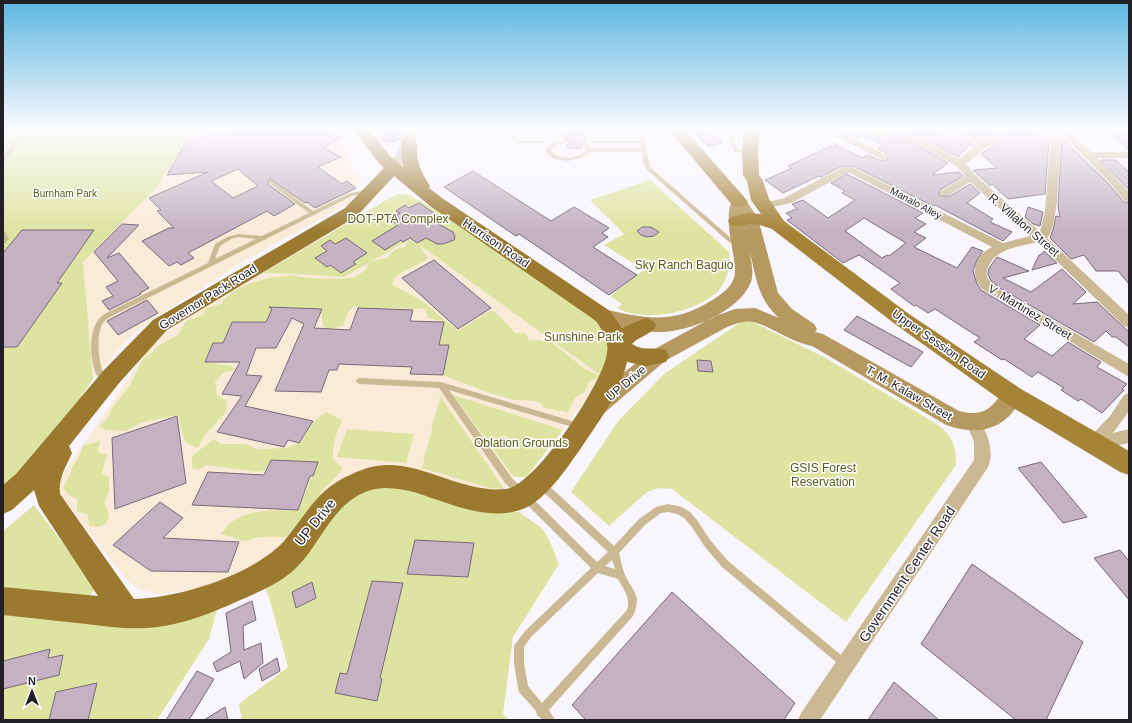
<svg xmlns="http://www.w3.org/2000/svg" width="1132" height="723" font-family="Arial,sans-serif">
	<rect width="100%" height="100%" fill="#f8f5fd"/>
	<path fill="#faead8" d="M216 131H341L350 147 345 148 354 174 358 173 361 180 349 203 237 265 144 325 127 340 93 379 83 262 155 189 189 137Z
		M411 238 603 377 526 477H514L509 481 503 492H471L280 547 255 565 218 582 195 589 180 592 157 594 139 589 130 583 122 575 54 487 145 354 158 339 176 325 263 273 295 274 344 277Z"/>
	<path fill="#dde4a1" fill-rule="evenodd" d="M3 131H216L189 137 155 189 83 262 93 379 79 400 3 490Z
		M650 180 729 252C731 265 727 282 717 292 694 313 645 323 617 308L622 304 610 296 644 270 604 245 624 234 590 200Z
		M399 194 409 195 446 216 600 323 611 338 603 377 589 381 585 391 575 398 568 412 544 408 541 403C528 398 524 402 511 399 488 393 465 384 443 375L449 345H439L444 322 428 318 425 309 358 308 354 306 347 314 343 325 332 329 323 327 321 309 273 307 266 322H232L223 343H213L205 362 231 366 236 370 224 372 215 382 217 395 227 401 226 412 205 435 198 448 185 442 178 415 143 422 125 431 105 430 99 426 108 418 112 408 130 385 143 359 153 352 158 346 178 335 186 321 203 315 206 308 221 304C230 289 252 282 269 278 277 276 285 277 294 275 300 279 347 280 355 277 357 276 366 270 367 268 368 267 367 266 367 265 370 260 382 259 388 258 392 251 396 248 405 247L408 240 344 277 295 274 263 273 393 196ZM410 238 600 375V376L585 369 550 341 529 340 525 333H515L495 312 491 311 488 312 458 331 422 301 393 285C392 271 419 267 428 258L418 244 409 240Z
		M751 321 824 357 935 423C952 435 956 443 956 465L846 622 672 489 659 488 647 492 609 526 571 492 619 420 664 374 741 322Z
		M453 395 563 430 526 477H514Z
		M440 396 504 489 490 488 422 468Z
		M326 412 342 420C336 434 332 445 333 459L343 469 322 491 295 529 285 537H260L245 541 221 534C239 507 269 511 298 510L318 462 271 460 264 471 256 472 206 465 198 470 192 468V456L214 439 221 444H246L257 449 286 448 299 443 315 420Z
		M347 429 414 434 406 463 337 457Z
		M100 440 98 453 107 454 102 474 109 477V491L105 502 109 516 106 524 97 527 89 525 88 514 77 512V499L69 495 63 488 71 473 72 467 79 457 83 445 94 443Z
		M396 486 425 494 448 504 498 511 519 512 543 529 550 542 559 564 513 637 503 714 509 720H242L239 704 288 667 269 597 262 581 352 496 372 488Z
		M34 505 96 588 85 601 3 591V531Z
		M3 608 131 627 217 610 209 639 157 720H3Z"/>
	<path fill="#c4b2c3" stroke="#796978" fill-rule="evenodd" d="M227 131H326L341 137 324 148 341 157 318 167 342 184 347 181 356 188 315 208 307 202 305 203 270 179 268 181V184L295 204 274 216 267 211 188 253 194 258 181 265 177 262 169 266 142 241 169 228H174L157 211 161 210 149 198 208 172 167 175 187 140ZM238 169 258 186 233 198 211 181Z
		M385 131H403L402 137 392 142 383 141Z
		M560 131H589L585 140 581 143 582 148H568L567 145 569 144V140L564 139Z
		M693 131H710L722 143 708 146Z
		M900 131H933L952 140 957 136 975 145 973 146 970 144 958 157 912 133Z
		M964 131H996L993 135 980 141 962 132Z
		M1009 131H1028L1049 139 1045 194 1008 199 992 184 990 186 973 170 997 168 981 154 1001 141Z
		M1111 133H1129V150Z
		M890 138 906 140 948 163 932 175 959 172 963 176 940 190 939 192 940 196H950L970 184 980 193 967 203 993 219 990 222 1012 232 1003 241 935 205 933 206 853 166 840 167 821 177 819 176 783 193 765 180 792 168 788 166 831 146 836 148 833 143 862 158 868 155 881 161 886 160 888 158 887 154 878 149 884 146 870 139Z
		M1062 138 1108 183 1124 202 1129 203V284L1118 271H1096L1084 255 1071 259 1050 238 1053 230 1056 216 1060 217 1058 207Z
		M1100 160H1116L1129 172V190Z
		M473 171 551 221 574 207 609 228 602 233 608 237 593 247 637 275 609 295 519 234 516 236 444 187Z
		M847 174 923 213 915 218 926 224 914 232 926 238 914 247 957 268 972 247 983 251 977 260 973 271 977 284 981 290 1040 325 1024 339 1052 356 1068 342 1101 362 1097 367 1127 384 1122 389 1124 390 1102 413 1081 399 1078 401 1061 390 1064 388 1038 372 1032 377 1004 359 1002 360 974 342 980 338 935 309 928 313 916 305 914 306 891 289 900 283 859 255 843 263 787 220 792 218 786 213 797 209 792 204 803 200 828 218 855 200 842 193 845 191 831 183ZM864 218 906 243 889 256 887 255 882 258 845 231Z
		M419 203 440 217 433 221 453 232 455 236 454 240 443 244H437L426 238 417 243 410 238 403 242 401 240 385 250 372 241 398 225 389 219 400 213 396 211 405 205 409 208Z
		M1028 207 1043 212 1040 226 1033 224 1025 217Z
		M122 224 139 225 107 258 119 253 149 288 140 293 141 294 109 310 102 301 113 296 106 287 118 281 94 252Z
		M642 227H651L659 232 654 236 646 237 641 235 637 231Z
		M22 230H94L57 283H62L17 347H3V253Z
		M346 238 367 253 353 262 356 264 341 273 330 265 327 267 315 258 327 251 321 246 330 240 335 244Z
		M1044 251 1057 263 1032 270 1039 255 1042 254Z
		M997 257 1029 271 1003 278 1031 292 1062 269 1086 292 1073 304 1097 302 1129 332V347L1116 337H1112L1106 331 1094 342 998 287 991 281 988 274 989 268Z
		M434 260 491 308 458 329 402 278Z
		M147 300 158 313 118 335 107 321Z
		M269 307 322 309 314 328 350 330 358 308 413 310 410 321 444 322 439 345H449L443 375 410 374 412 367 339 364 337 370H329L321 392 275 391 304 324 292 318 276 348H256L246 375 262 376 245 406 313 421 299 443 288 440 284 447 217 432 242 396 222 394 240 362H205L213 343H223L232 322H266L272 309Z
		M857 316 923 352 911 367 844 330Z
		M697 360 711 361 713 372 698 371Z
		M177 416 186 483 115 509 112 438Z
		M271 460 318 462 313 476H310L298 510 192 505 208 472 264 475Z
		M1041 462 1087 517 1063 523 1018 468Z
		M160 502 183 518 163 538 239 542 228 572 151 571 113 545Z
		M415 540 474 543 468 577 407 574Z
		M1120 550 1129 561V600L1094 558Z
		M972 564 1083 642 1046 720H1016L921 644Z
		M372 581 403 583 380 678 382 679 377 701 335 693 340 673 347 674Z
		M312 582 316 598 296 608 292 592Z
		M672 592 795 703 784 720H586L572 705Z
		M252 601 256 620 243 626 244 650 261 643 263 663 244 679 240 661 217 672 213 663 231 652 226 613Z
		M50 649 48 658 63 655 59 675 3 689V661Z
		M277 658 280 671 262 681 259 669Z
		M197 671 214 679 189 720H166Z
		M894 682 939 720H868Z
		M97 683 88 720H49L56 692Z
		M225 707 228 720H204Z"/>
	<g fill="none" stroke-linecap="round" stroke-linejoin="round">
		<path fill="#cbb993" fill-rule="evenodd" d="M24 131H28L5 160 3 161V156Z
			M511 131H515V138L518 141H545L547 142 545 143H515L511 138Z
			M639 131H643L649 162 651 168 733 240 741 244V246H737L729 242 647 170 643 162 642 152H590L582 158 568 161 555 159 550 156 545 151C549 142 559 140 568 141V143C561 144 554 144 551 151 560 161 577 159 586 150L582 143 584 142H586L590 148H641V143H589L587 142 589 141H640Z
			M727 131H731L734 142 739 150 752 152V154L735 152 730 142Z
			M950 131H956L986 145 981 146Z
			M271 180 313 211 348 194 369 189 372 191 371 192 352 196 110 317C108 319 105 320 103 323 96 334 98 360 103 372L113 374 114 376 113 378 110 379 97 376C90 361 88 334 98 320 100 317 103 315 106 313L208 263 215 244 227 237 238 234 262 236 309 213 269 183V181ZM238 237 256 239 215 259 220 246 231 239Z
			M3 231 5 232 9 239 5 243 3 244Z
			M360 378 441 382 582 424 583 426 582 428 579 429 449 390 512 478 597 562 608 552 539 488 538 485 539 482 542 481 545 482 614 546 639 519 656 507 668 504 682 507 690 512 697 520 711 541 728 561 848 661 850 664 848 667 845 669 842 667 722 567 705 547 691 526 684 518 677 514 668 512 661 513 645 525 619 553C621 560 622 568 625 575 634 594 642 594 633 616L549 710 555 720H543L537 715 536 711 519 692 518 688 514 663V646L516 643 525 631 591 568 506 484 439 388 360 384 357 383 356 381 357 379ZM612 560 615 569 605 566ZM598 573 618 579C624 590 631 598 627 610L542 703 528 686 524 663V647L531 637Z"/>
		<path fill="#cbb993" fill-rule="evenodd" d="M890 131 911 134 959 159 979 143 994 136 998 131H1008L1000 140 987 147 966 164 975 175 1040 232 1045 211 1051 131H1069L1091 152H1129V158H1097L1129 192V202L1125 201 1109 182 1061 133C1060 151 1059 230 1047 238L1129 315V328L1124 326 1037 242C1019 247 996 248 988 267 984 277 990 283 997 288L1129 364V377L982 289C969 275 975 255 992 247L850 173H847L791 203 763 209 759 208 757 206 759 204 784 198 841 168 852 167 1003 243 1030 236 970 182 949 195H941L940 193 941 191 965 176 956 166 906 139 890 137 853 138 886 155 887 157 886 159 882 160 836 136 841 133Z
			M1129 393V411L1113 433 1129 429V443L1093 451 1088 449 1085 444 1088 439 1110 416 1124 395Z
			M974 417 979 419C987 433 995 451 988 467L820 720H798L801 713 974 460V442L966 423 969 419Z"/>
		<path fill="#cbb993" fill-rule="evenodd" d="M405 131H417L413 146 398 171H388L386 168 401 146Z"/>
		<path fill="#b59960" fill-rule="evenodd" d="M739 197 745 199 758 218 778 293 792 309 814 324 817 329 815 332 823 334 959 411C966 413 974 414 981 412 999 407 1000 383 1020 390L1023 396C1007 429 980 437 946 425L812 346C790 342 774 328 754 322 745 320 735 324 727 327L665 361 603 414 595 417 587 414 584 408 587 402 651 351 713 317 735 309 755 308 779 318C758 299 756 278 750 252 751 262 754 272 751 282 740 311 689 332 661 332 641 333 622 327 603 323L596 321 594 316 596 311 603 309C648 319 673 325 714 299 725 292 735 284 735 271 735 251 722 216 733 199Z"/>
		<path fill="#a58337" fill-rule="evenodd" d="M670 131H686L745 198 748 202 745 206 739 207 733 206Z
			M744 131H760L758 153 759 175 763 181 769 199 784 221 909 314 1021 389 1129 451V475L1120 472 1005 403 895 324 772 229C764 226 758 224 750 224 743 225 738 227 731 225L728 221 731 217 748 213 761 214 751 200 747 181 743 175 742 153Z"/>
		<path fill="#9b7a30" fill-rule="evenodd" d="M354 131H370L391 157 403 167 401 141 403 138 409 136 415 138C419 144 416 153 418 160 420 170 425 178 430 186L429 188 442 198 610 311 622 328 646 318 653 321 656 326C651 335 639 336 632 344 645 352 653 346 666 350L669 356 666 362 647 366 627 362C620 394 597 424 579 451 566 469 552 490 534 503 499 527 452 504 417 493 400 488 381 485 365 492 330 507 320 546 294 570 278 584 257 593 238 601 212 613 186 623 158 627 134 630 110 627 86 624 58 621 31 618 3 615V587L98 596 39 506 34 490 12 510 3 514V485L16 474 104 370 153 320 345 208 384 168 379 163ZM394 176 430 206 596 321C603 331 609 341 607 353 604 382 535 486 506 489 461 494 420 459 377 466 368 467 358 471 350 475 317 489 306 515 284 541 253 575 180 598 134 599L60 494C58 478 66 467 72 453L69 446 120 382 167 330 357 216Z"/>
	</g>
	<linearGradient id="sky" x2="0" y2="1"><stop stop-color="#5bb6e0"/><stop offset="0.56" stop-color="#fcfafe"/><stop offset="1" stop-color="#fcfafe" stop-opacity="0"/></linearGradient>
	<rect width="1132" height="232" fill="url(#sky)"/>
	<g text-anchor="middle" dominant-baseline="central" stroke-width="3" stroke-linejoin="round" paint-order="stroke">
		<g font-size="10" fill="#575b15" stroke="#fff">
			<text x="65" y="193">Burnham Park</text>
		</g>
		<g font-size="10" fill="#231f27" stroke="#fff">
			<text transform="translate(916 203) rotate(28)">Manalo Alley</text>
		</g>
		<g font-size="12" fill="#575b15" stroke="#fff">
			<text x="398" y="219">DOT-PTA Complex</text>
			<text x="684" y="265">Sky Ranch Baguio</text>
			<text x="583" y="337">Sunshine Park</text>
			<text x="521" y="443">Oblation Grounds</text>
			<text x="823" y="468">GSIS Forest<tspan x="823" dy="14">Reservation</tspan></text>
		</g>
		<g font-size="12" fill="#231f27" stroke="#fff">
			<text transform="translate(1024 225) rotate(41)">R. Villalon Street</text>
			<text transform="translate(496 243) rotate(34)">Harrison Road</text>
			<text transform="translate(208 297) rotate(-32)">Governor Pack Road</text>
			<text transform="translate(1030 312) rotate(31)">V. Martinez Street</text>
			<text transform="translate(939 344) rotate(35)">Upper Session Road</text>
			<text transform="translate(626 383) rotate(-40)">UP Drive</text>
			<text transform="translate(909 393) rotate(30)">T. M. Kalaw Street</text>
		</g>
		<g font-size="14" fill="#231f27" stroke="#fff">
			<text transform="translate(315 522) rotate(-51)">UP Drive</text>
			<text transform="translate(907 574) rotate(-56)">Government Center Road</text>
		</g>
	</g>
	<rect width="1132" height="723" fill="none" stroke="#231f27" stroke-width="8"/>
	<g transform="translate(32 691)" stroke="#ffffff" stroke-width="3" paint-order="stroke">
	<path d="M0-3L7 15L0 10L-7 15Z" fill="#231f27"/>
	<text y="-6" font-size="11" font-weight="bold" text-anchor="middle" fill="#231f27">N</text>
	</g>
</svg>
